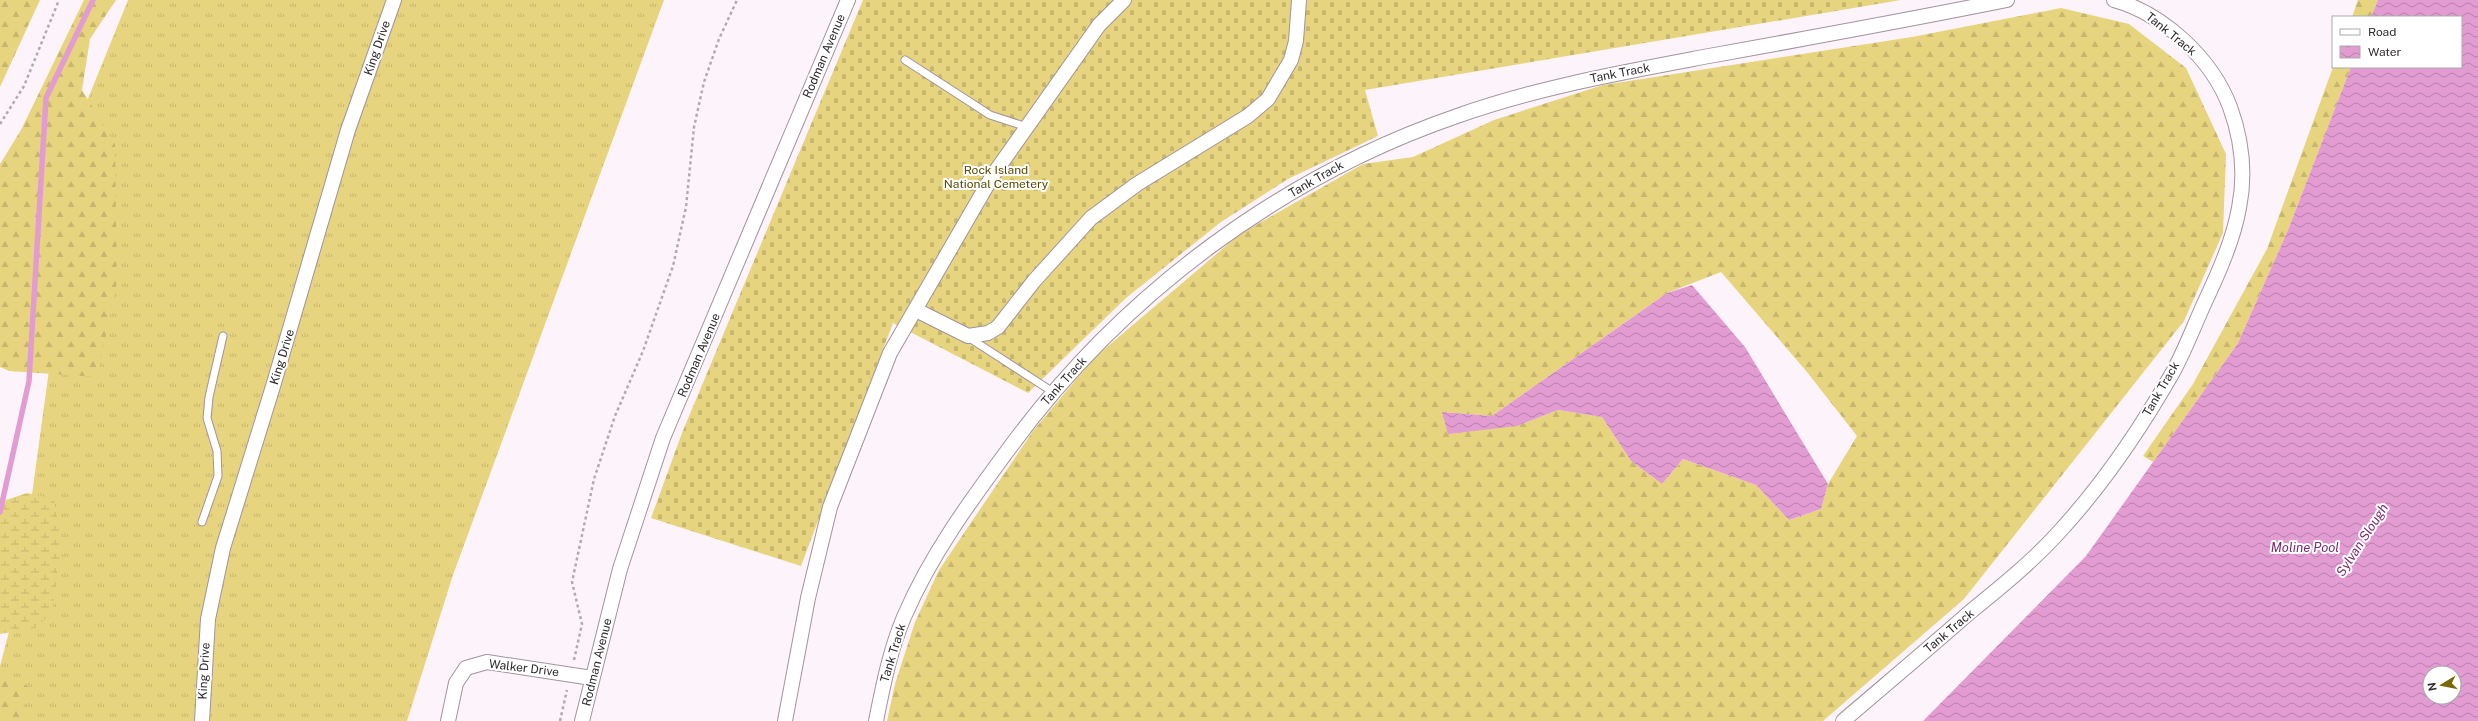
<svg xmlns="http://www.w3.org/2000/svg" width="2478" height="721" font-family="'Public Sans',sans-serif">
	<defs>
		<pattern id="grass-tufts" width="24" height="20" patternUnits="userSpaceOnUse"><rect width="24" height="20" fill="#e7d47f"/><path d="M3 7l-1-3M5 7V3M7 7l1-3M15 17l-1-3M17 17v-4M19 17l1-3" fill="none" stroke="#c6b66e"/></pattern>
		<pattern id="forest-firs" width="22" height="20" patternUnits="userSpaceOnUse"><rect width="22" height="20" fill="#e7d47f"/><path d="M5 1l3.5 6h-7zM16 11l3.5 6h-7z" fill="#c6b66e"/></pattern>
		<pattern id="wetland-marsh" width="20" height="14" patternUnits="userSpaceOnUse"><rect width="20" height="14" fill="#e7d47f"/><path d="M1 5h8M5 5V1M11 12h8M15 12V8" fill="none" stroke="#c6b66e"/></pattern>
		<pattern id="cemetery-stones" width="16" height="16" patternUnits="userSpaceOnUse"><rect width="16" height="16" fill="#e7d47f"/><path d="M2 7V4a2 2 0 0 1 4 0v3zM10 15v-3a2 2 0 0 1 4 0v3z" fill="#c6b66e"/></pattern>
		<pattern id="water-waves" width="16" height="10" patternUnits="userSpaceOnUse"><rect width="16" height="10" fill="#e29cd2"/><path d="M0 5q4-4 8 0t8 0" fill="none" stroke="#b87fab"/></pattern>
	</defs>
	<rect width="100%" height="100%" fill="#fdf4fb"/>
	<path fill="url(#grass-tufts)" d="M128 0H664L453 575 407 721H0V666L18 597 85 106Z"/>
	<path fill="url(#forest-firs)" fill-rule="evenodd" d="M0 0H40L0 87Z
		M84 0H116L90 39 82 90 115 144 117 282 97 377 9 371 0 367V164L21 130Z
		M2358 0H2378L2371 17H2352Z
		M2061 8 2129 24 2186 68 2226 154 2223 233 2184 321 1964 599 1823 721H887L895 684 915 622 939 570 1033 431 1094 358 1240 234 1363 164 1413 157 1494 120 1603 85 1912 37ZM1721 272 1807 372 1857 436 1828 484 1821 509 1789 520 1756 485 1683 459 1662 484 1631 461 1602 417 1558 410 1517 426 1442 412 1492 416 1667 293Z
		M2333 67H2351L2288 230 2238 343 2153 462 2143 456 2193 384 2267 249Z
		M0 670 28 687 23 721H0Z"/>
	<path fill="url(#wetland-marsh)" d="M27 493 54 499 61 543 52 613 35 628 0 634V502Z"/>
	<path fill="url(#cemetery-stones)" d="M863 0H1901L1365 90 1378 136 1288 179 1221 222 1126 298 1028 393 893 323 801 566 651 518 682 433Z"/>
	<path fill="url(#water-waves)" fill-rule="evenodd" d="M2378 0H2478V721H1923L2086 556 2238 343 2288 230 2351 67H2461V17H2371ZM2430 673H2454V697H2430Z
		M1692 285 1745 347 1828 484 1821 509 1789 520 1756 485 1683 459 1662 484 1631 461 1602 417 1558 410 1517 426 1448 434 1442 412 1492 416 1667 293Z"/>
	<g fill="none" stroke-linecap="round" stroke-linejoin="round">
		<path stroke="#e29cd2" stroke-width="5.5" d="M0 512 29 381 46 98 93 0"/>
		<g stroke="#a1939d" stroke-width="9">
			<path id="service" d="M905 60 990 115 1027 127
				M968 337 1053 392
				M202 522 218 476 217 451 207 418 209 397 223 336"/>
		</g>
		<g stroke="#a1939d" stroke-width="16">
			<path id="minor" d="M916 310 968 336 988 333 998 327 1034 281 1091 218 1137 184 1248 116 1268 99 1291 60 1296 41 1299 0
				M202 721 208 619 223 548 274 383 348 130 394 0
				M448 721 456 683 466 668 487 662 592 678
				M582 721 620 569 663 438 848 0
				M785 721 808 598 830 507 890 353 993 175 1099 25 1124 0
				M876 721C883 686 890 650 904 617 931 554 971 500 1011 446 1122 295 1280 177 1457 116 1539 87 1624 72 1709 56 1809 38 1908 20 2007 0
				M1843 721C1885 685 1928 649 1970 612 2001 587 2033 561 2060 531 2104 483 2141 428 2173 372 2185 350 2194 326 2204 304 2218 274 2233 241 2239 208 2246 173 2242 140 2230 107 2212 59 2164 14 2114 0"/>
		</g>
		<path stroke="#b2aab0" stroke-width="2.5" stroke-dasharray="3 3" stroke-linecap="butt" d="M0 124 24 86 59 0
			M574 660 582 624 572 582 594 479 615 416 643 351 673 266 686 207 694 127 704 82 719 39 737 0
			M560 721 567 690"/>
		<use href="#service" stroke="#fff" stroke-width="7"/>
		<use href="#minor" stroke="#fff" stroke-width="14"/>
	</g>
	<g text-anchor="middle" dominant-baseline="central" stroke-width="4" stroke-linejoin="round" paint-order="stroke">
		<g font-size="12" fill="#2e292d" stroke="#fff">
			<text transform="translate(2171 34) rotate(39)">Tank Track</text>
			<text transform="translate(377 48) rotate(-71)">King Drive</text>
			<text transform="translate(824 56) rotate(-67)">Rodman Avenue</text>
			<text transform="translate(1620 73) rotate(-11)">Tank Track</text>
			<text transform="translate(1316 179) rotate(-30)">Tank Track</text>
			<text transform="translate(699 355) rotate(-67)">Rodman Avenue</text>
			<text transform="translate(282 357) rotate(-73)">King Drive</text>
			<text transform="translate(1064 381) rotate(-48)">Tank Track</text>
			<text transform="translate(2161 389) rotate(-60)">Tank Track</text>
			<text transform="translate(1949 631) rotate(-40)">Tank Track</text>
			<text transform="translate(893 653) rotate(-73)">Tank Track</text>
			<text transform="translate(597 662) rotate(-76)">Rodman Avenue</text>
			<text transform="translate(524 668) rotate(7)">Walker Drive</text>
			<text transform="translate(204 671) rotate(-87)">King Drive</text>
		</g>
		<g font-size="12" fill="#564902" stroke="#fff">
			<text x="996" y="170">Rock Island<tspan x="996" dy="14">National Cemetery</tspan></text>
		</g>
		<g font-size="13" font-style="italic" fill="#79296b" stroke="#fff">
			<text transform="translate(2362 540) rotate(-57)">Sylvan Slough</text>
			<text x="2305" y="547">Moline Pool</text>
		</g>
	</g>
	<rect x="2332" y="16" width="130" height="52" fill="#ffffff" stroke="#aba9ab"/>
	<rect x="2340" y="29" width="20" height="6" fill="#ffffff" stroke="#aba9ab"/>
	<text x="2368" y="36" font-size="12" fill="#2e292d">Road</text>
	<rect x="2340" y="46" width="20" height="12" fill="url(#water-waves)" stroke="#aba9ab"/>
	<text x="2368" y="56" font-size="12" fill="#2e292d">Water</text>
	<g transform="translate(2442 685) rotate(260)"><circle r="19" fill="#ffffff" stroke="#aba9ab"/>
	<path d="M0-3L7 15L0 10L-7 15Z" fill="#7b6800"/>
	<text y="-6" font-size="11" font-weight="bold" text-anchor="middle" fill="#2e292d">N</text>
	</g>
</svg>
